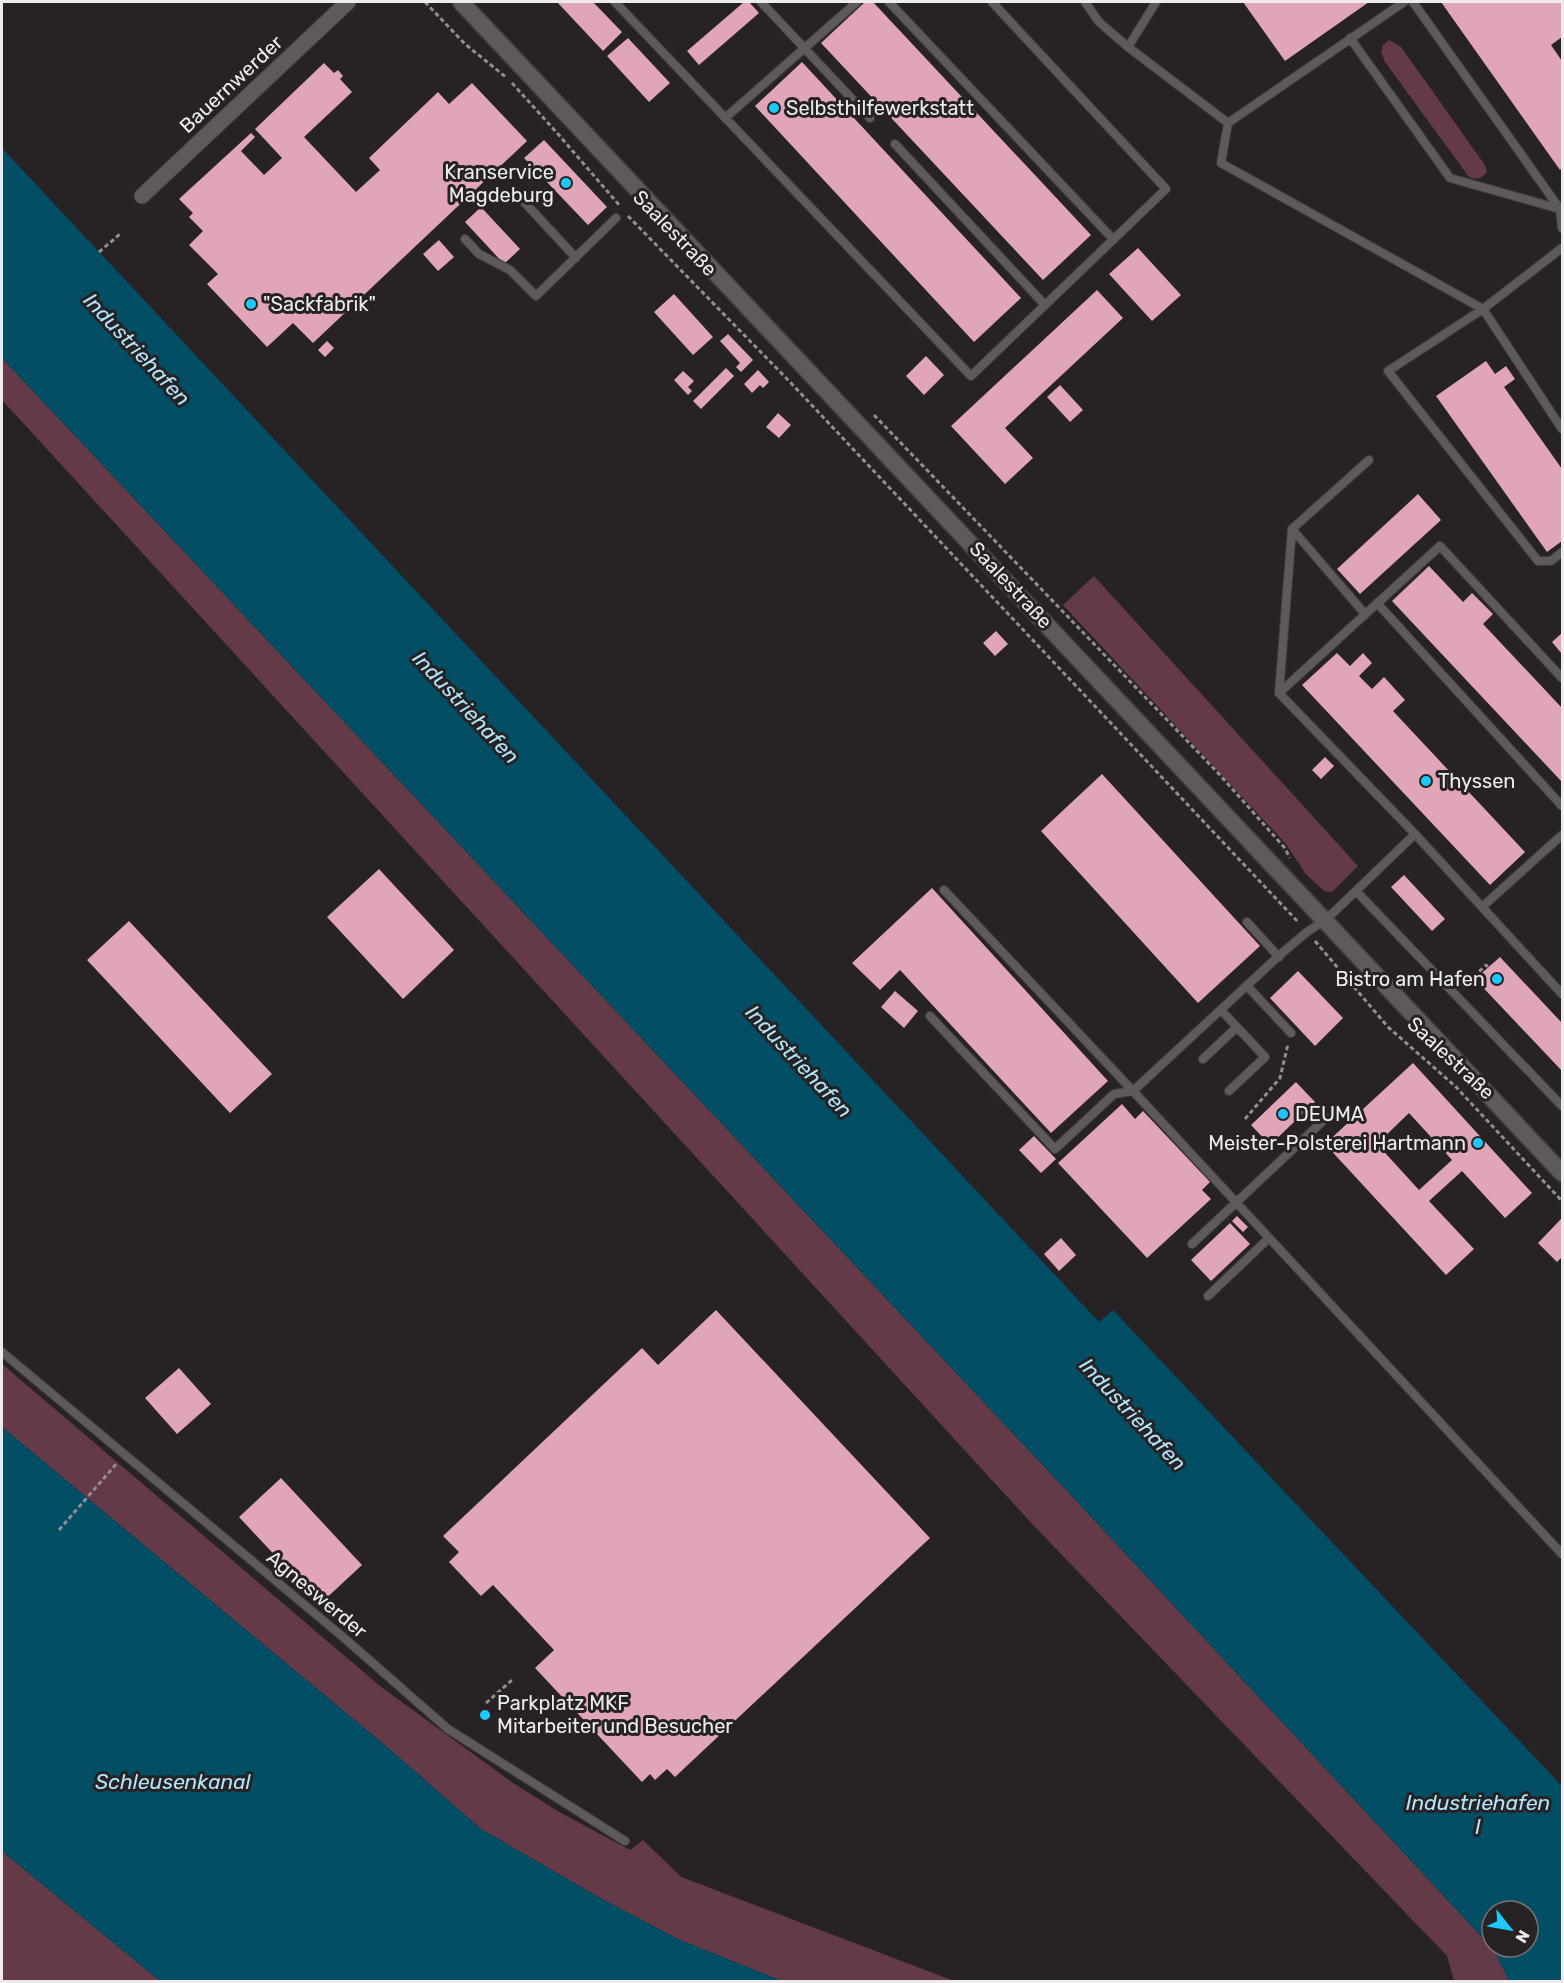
<svg xmlns="http://www.w3.org/2000/svg" width="1564" height="1983" font-family="Rubik,sans-serif">
	<rect width="100%" height="100%" fill="#272223"/>
	<path fill="#643a48" d="M1389 40 1401 47 1485 165 1487 172C1481 179 1477 180 1469 177L1385 62 1381 52 1383 45Z
		M2 358 1069 1493 1495 1951 1509 1981H1454L1447 1956 1035 1527 2 400Z
		M1094 576 1358 866 1332 892 1324 891 1305 873 1286 844 1063 605Z
		M2 1364 380 1686 513 1783 561 1813 630 1850 643 1840 681 1877 954 1981H782L678 1939 600 1898 481 1829 394 1753 2 1427Z
		M2 1851 160 1981H2Z"/>
	<path fill="#024e65" fill-rule="evenodd" d="M2 148 1099 1322 1113 1310 1562 1786V1981H1509L1495 1951 1069 1493 2 358ZM1492 1911H1528V1947H1492Z
		M2 1427 394 1753 481 1829 600 1898 678 1939 782 1981H160L2 1851Z"/>
	<path fill="#e1a5b8" fill-rule="evenodd" d="M557 2H593L622 32 603 51Z
		M744 2H749L759 13 699 65 687 51Z
		M865 2H873L1091 235 1043 280 821 43Z
		M1243 2H1369L1285 61Z
		M1441 2H1562V37L1551 45 1562 61V168L1560 170Z
		M628 38 670 83 649 102 607 56Z
		M802 62 1021 298 974 342 755 106Z
		M324 63 334 73 338 70 343 76 340 79 352 92 304 137 356 192 380 170 369 158 438 92 449 104 472 83 527 141 313 343 293 323 267 347 207 284 218 274 189 245 203 231 189 217 193 213 179 199 251 133 255 137 241 151 264 175 282 158 255 129Z
		M544 140 607 207 588 225 524 158Z
		M481 207 520 249 504 264 465 222Z
		M439 240 454 257 438 271 423 254Z
		M1138 248 1181 295 1152 321 1109 274Z
		M1097 290 1123 318 1005 428 1033 458 1005 484 951 426Z
		M674 294 713 337 693 355 654 312Z
		M728 334 753 360 741 372 736 367 740 363 720 341Z
		M327 341 334 348 325 357 318 350Z
		M926 356 944 375 924 395 906 376Z
		M1486 361 1495 374 1506 366 1515 379 1504 387 1562 469V541L1547 552 1436 396Z
		M726 368 734 376 701 409 693 401Z
		M758 370 769 382 763 388 760 385 752 393 744 384Z
		M683 371 694 381 688 387 692 391 688 395 674 380Z
		M1060 385 1083 410 1070 422 1047 397Z
		M778 413 791 425 779 438 766 427Z
		M1418 494 1441 520 1360 594 1337 569Z
		M1429 566 1463 602 1472 593 1493 614 1483 624 1562 708V782L1392 601Z
		M996 631 1008 644 995 656 983 643Z
		M1562 633V654L1552 642Z
		M1337 653 1350 666 1363 653 1372 663 1359 676 1372 689 1384 677 1405 700 1393 711 1525 852 1490 885 1302 685Z
		M1325 757 1334 766 1321 779 1312 770Z
		M1102 774 1260 946 1198 1003 1041 831Z
		M379 869 454 950 403 999 327 917Z
		M1404 875 1445 919 1432 931 1391 887Z
		M932 888 1108 1081 1051 1133 900 970 880 990 852 963Z
		M129 921 272 1074 230 1113 87 960Z
		M1500 957 1562 1023V1071L1475 979Z
		M1298 971 1343 1018 1315 1046 1270 998Z
		M895 991 918 1011 904 1028 881 1007Z
		M1413 1063 1532 1193 1505 1218 1462 1171 1429 1201 1474 1249 1446 1275 1325 1144ZM1409 1113 1452 1160 1419 1190 1377 1144Z
		M1296 1082 1315 1102 1270 1145 1251 1125Z
		M1122 1104 1135 1119 1143 1111 1210 1182 1202 1190 1211 1199 1147 1258 1058 1163Z
		M1034 1136 1056 1159 1041 1173 1019 1150Z
		M1237 1216 1248 1227 1243 1232 1232 1221Z
		M1561 1219 1562 1257 1557 1262 1538 1243Z
		M1230 1223 1250 1244 1211 1281 1191 1260Z
		M1061 1238 1076 1255 1059 1271 1044 1254Z
		M716 1310 930 1538 675 1777 667 1769 655 1780 650 1774 642 1782 535 1668 554 1650 493 1585 481 1596 449 1562 459 1552 443 1536 642 1348 658 1365Z
		M179 1368 211 1404 177 1434 145 1398Z
		M281 1478 362 1565 320 1604 239 1517Z"/>
	<g fill="none" stroke-linecap="round" stroke-linejoin="round">
		<g stroke="#403d3e" stroke-width="10">
			<path id="service" d="M615 2 971 376 1166 189 992 2
				M761 2 870 118
				M889 2 1113 239
				M1085 2 1099 22 1128 47 1228 123 1404 2
				M1413 2 1560 209 1561 208
				M1350 38 1450 178 1560 209 1562 228
				M1128 47 1156 2
				M725 118 857 2
				M1228 123 1221 163 1483 309 1562 429
				M895 144 1045 305
				M515 192 576 258
				M465 239 479 254 510 270 536 296 616 218
				M1562 248 1483 309 1388 371 1538 561H1551L1562 552
				M1377 603 1562 806
				M1365 614 1292 529 1369 460
				M1279 693 1292 529
				M1415 834 1279 693 1440 546 1562 678
				M944 890 1133 1091
				M1356 891 1562 1106
				M1482 907 1562 835
				M1247 922 1279 957
				M1247 986 1291 1033
				M1562 994 1415 834 1335 911 1325 920 1307 932 1282 953 1133 1091 1562 1554
				M1221 1010 1265 1057 1229 1091
				M930 1016 1055 1149 1114 1094 1133 1091
				M1203 1059 1237 1027
				M1192 1244 1326 1118
				M1208 1296 1269 1238
				M2 1352 343 1637 448 1729 625 1841"/>
		</g>
		<g stroke="#403d3e" stroke-width="17">
			<path id="minor" d="M142 196 348 2"/>
		</g>
		<g stroke="#403d3e" stroke-width="19">
			<path id="secondary" d="M461 2 1562 1173"/>
		</g>
		<path stroke="#938f90" stroke-width="3" stroke-dasharray="4.5 3" stroke-linecap="butt" d="M425 2 465 44 507 78
			M512 83 558 134 620 206
			M628 216 790 382 1299 923
			M99 252 120 234
			M874 415 1219 774 1284 847 1290 858
			M1315 941 1388 1027 1455 1086 1562 1201
			M1463 987 1486 965 1488 967
			M1245 1119 1280 1078 1288 1044
			M59 1530 117 1463
			M486 1703 512 1680"/>
		<use href="#service" stroke="#5e595b" stroke-width="8"/>
		<use href="#minor" stroke="#5e595b" stroke-width="15"/>
		<use href="#secondary" stroke="#5e595b" stroke-width="16"/>
	</g>
	<g fill="#1dc9fc" stroke="#272223" stroke-width="2">
		<circle cx="774" cy="108" r="6"/>
		<circle cx="566" cy="183" r="6"/>
		<circle cx="251" cy="304" r="6"/>
		<circle cx="1426" cy="781" r="6"/>
		<circle cx="1497" cy="979" r="6"/>
		<circle cx="1283" cy="1114" r="6"/>
		<circle cx="1478" cy="1143" r="6"/>
		<circle cx="485" cy="1715" r="6"/>
	</g>
	<g text-anchor="middle" dominant-baseline="central" stroke-width="6" stroke-linejoin="round" paint-order="stroke">
		<g font-size="20" fill="#eeebec" stroke="#272223">
			<text transform="translate(231 84) rotate(-43)">Bauernwerder</text>
			<text transform="translate(675 233) rotate(46)">Saalestraße</text>
			<text transform="translate(1011 585) rotate(47)">Saalestraße</text>
			<text transform="translate(1451 1058) rotate(43)">Saalestraße</text>
			<text transform="translate(317 1594) rotate(40)">Agneswerder</text>
		</g>
		<g font-size="20" fill="#eeebec" stroke="#272223" text-anchor="start">
			<text x="786" y="108">Selbsthilfewerkstatt</text>
			<text x="554" y="172" text-anchor="end">Kranservice<tspan x="554" dy="23">Magdeburg</tspan></text>
			<text x="263" y="304">"Sackfabrik"</text>
			<text x="1438" y="781">Thyssen</text>
			<text x="1485" y="979" text-anchor="end">Bistro am Hafen</text>
			<text x="1295" y="1114">DEUMA</text>
			<text x="1466" y="1143" text-anchor="end">Meister-Polsterei Hartmann</text>
			<text x="497" y="1703">Parkplatz MKF<tspan x="497" dy="23">Mitarbeiter und Besucher</tspan></text>
		</g>
		<g font-size="21" font-style="italic" fill="#b0e5fc" stroke="#272223">
			<text transform="translate(137 349) rotate(47)">Industriehafen</text>
			<text transform="translate(466 707) rotate(47)">Industriehafen</text>
			<text transform="translate(799 1061) rotate(47)">Industriehafen</text>
			<text transform="translate(1133 1414) rotate(47)">Industriehafen</text>
			<text x="173" y="1781">Schleusenkanal</text>
			<text x="1478" y="1802">Industriehafen<tspan x="1478" dy="24">I</tspan></text>
		</g>
	</g>
	<rect width="1564" height="1983" fill="none" stroke="#eeebec" stroke-width="6"/>
	<g transform="translate(1510 1929) rotate(121)"><circle r="28" fill="#272223" stroke="#777273" stroke-width="1.5"/>
	<path d="M0-4.5L10 22L0 15L-10 22Z" fill="#1dc9fc"/>
	<text y="-9" font-size="16" font-weight="bold" text-anchor="middle" fill="#eeebec">N</text>
	</g>
</svg>
